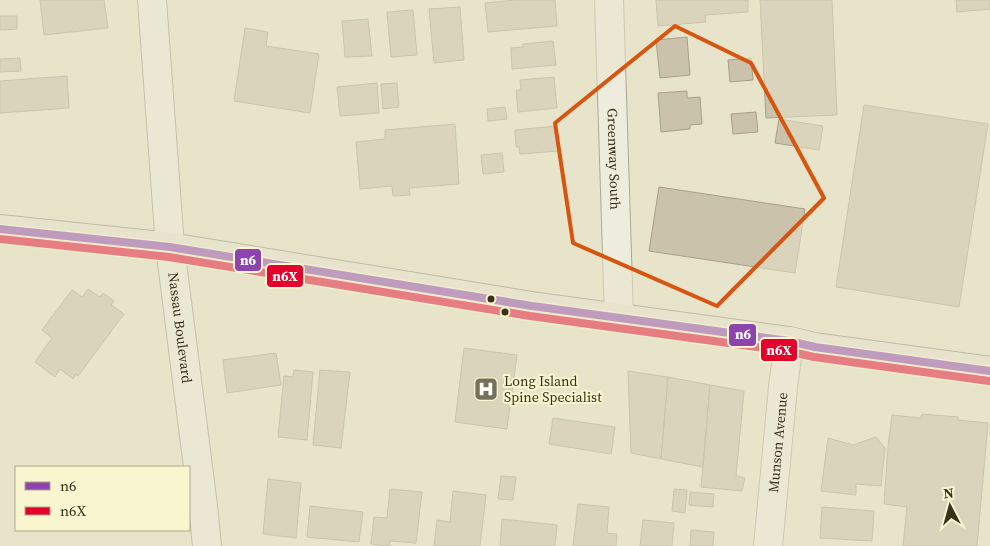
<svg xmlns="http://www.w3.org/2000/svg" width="990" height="546" font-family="'Source Serif 4',serif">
	<rect width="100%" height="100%" fill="#e7e4cb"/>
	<path fill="#cbc2ab" stroke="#a79f8a" d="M40 0H104L108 28 44 35Z
		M516 0H555L557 26 488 32 485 3Z
		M656 0H748V12L705 15 706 22 658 26Z
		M760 0H832L837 115 766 118Z
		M956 0H990V9L957 12Z
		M460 7 464 60 434 63 429 9Z
		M413 10 417 55 391 57 387 12Z
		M0 16H17V29L0 30Z
		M368 19 372 56 345 57 342 21Z
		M245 28 268 32 266 46 319 54 310 113 234 101Z
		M687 37 690 75 660 78 656 40Z
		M553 41 556 65 512 69 511 48 523 47V44Z
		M20 58 21 71 0 72V59Z
		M751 58 753 80 730 82 728 60Z
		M67 76 69 108 0 113V81Z
		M554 77 557 108 518 112 516 90H521L520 80Z
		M377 83 379 113 340 116 337 87Z
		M397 83 399 107 383 109 381 84Z
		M687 91V98L700 97 702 124 690 125V129L661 132 658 93Z
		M864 105 988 124 959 307 836 287Z
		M505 107 507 119 488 121 487 109Z
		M756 112 758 132 733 134 731 114Z
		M779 119 823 126 819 150 775 143Z
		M455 124 459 184 409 188 410 195 393 196 392 186 360 189 356 142 385 139V130Z
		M556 126 558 151 520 154 519 147H516L515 130Z
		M502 153 504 172 483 174 481 155Z
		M659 187 805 209 795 273 649 251Z
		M88 289 100 297 103 293 114 301 111 305 124 314 78 376 76 374 73 379 60 369 55 377 35 362 52 338 42 330 72 290 82 297Z
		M464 348 517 355 507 429 455 422Z
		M276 353 281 385 227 393 223 360Z
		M294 370 313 372 307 440 278 437 284 376 293 377Z
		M320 370 350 372 341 448 313 445Z
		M628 371 668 377 661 459 631 453Z
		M668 377 710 385 703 467 661 459Z
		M710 385 744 391 736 476 745 478 742 491 701 487Z
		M922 414 958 417V420L988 423 977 546H903L907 507 884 504 888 446 892 415 921 418Z
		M553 418 615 427 611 454 549 444Z
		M876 437 885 448 881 486 856 484V495L821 491 828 438 853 445Z
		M501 476 516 477 513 500 498 499Z
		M268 479 301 483 296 538 263 534Z
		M390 489 422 492 416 543 390 541 389 546 371 544 374 517 387 518Z
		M674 489 687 490 685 513 672 511Z
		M453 491 486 495 480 546H434L437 520 450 522Z
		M690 492 714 494 713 507 689 505Z
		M578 504 609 507 607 533 617 534 616 546H573Z
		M310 506 363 512 359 542 307 537Z
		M822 507 874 511 872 541 820 538Z
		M502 519 557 525 555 546H500Z
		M643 520 674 523 672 546H640Z
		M691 530 714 532 713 546H690Z"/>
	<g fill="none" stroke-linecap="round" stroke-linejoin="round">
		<g stroke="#aca894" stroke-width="30">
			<g id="minor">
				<path id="s1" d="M609 0 619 318"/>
				<path id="s2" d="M768 546 783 387 789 341"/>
			</g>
		</g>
		<g stroke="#9b9684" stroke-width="30">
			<g id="secondary">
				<path id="s3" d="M152 0 170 247 203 506 207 546"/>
			</g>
		</g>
		<g stroke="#918d7b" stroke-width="30">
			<path id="primary" d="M0 229 170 247 532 306 789 341 815 347 990 371"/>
		</g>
		<use href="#minor" stroke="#eeecdd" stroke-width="28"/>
		<use href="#secondary" stroke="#eeecdd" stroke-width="28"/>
		<use href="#primary" stroke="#e6e3ce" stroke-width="28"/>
		<g stroke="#f9f5cf" stroke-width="11">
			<path id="bus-1" d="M0 229 170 247 532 306 789 341 815 347 990 371"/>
		</g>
		<g stroke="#f9f5cf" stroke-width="11">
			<path id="bus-2" d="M0 239 169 257 530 316 787 351 814 357 989 381"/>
		</g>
		<use href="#bus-1" stroke="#8e44ad" stroke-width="8"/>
		<use href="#bus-2" stroke="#e4002b" stroke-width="8"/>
	</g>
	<path d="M0 0H990V546H0ZM675 26 751 63 824 198 717 306 573 243 555 123Z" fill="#e7e4cb" fill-opacity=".55" fill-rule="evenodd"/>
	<path fill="none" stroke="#d7550e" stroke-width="4" stroke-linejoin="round" d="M675 26 751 63 824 198 717 306 573 243 555 123Z"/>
	<defs>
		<g id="hospital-square" transform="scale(1.25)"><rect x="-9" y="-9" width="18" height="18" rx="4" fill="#777059" stroke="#f9f5cf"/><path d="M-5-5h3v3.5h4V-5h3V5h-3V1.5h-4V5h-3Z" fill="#fff"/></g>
	</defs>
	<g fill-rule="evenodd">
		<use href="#hospital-square" x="486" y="389"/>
	</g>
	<g fill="#3b311b" stroke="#f9f5cf" stroke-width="2">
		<circle cx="491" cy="299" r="4.5"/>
		<circle cx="505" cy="312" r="4.5"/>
	</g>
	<g text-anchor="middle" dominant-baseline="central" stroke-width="4" stroke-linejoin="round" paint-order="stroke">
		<g font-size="14" fill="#3b311b" stroke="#f9f5cf">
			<text stroke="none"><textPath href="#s1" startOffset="159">Greenway South</textPath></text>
			<text stroke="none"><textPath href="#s3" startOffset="329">Nassau Boulevard</textPath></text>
			<text stroke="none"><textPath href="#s2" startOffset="104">Munson Avenue</textPath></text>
		</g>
		<g font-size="14" fill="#3b311b" stroke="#f9f5cf" text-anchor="start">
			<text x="504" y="381">Long Island<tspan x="504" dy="16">Spine Specialist</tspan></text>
		</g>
	</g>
	<g stroke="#f9f5cf" stroke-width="2">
		<rect x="234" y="248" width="28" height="24" rx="5" fill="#8e44ad"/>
		<rect x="266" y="264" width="38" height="24" rx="5" fill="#e4002b"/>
		<rect x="728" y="323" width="29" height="24" rx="5" fill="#8e44ad"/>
		<rect x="760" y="338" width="38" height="24" rx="5" fill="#e4002b"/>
	</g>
	<g font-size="14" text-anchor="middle" font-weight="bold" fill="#fff">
		<text x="248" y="265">n6</text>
		<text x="285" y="281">n6X</text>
		<text x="743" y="339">n6</text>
		<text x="779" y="355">n6X</text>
	</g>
	<rect x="15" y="466" width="175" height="65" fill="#f9f5cf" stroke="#ada787"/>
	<rect x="25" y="482" width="25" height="8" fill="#8e44ad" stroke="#ada787"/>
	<text x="60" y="491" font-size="15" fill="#3b311b">n6</text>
	<rect x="25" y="507" width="25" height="8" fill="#e4002b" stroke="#ada787"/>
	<text x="60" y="516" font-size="15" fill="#3b311b">n6X</text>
	<g transform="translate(950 506) rotate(354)" stroke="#f9f5cf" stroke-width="4" paint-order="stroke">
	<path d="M0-4L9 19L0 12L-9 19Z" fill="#3b311b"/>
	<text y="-8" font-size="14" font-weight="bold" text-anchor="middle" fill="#3b311b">N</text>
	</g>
</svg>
